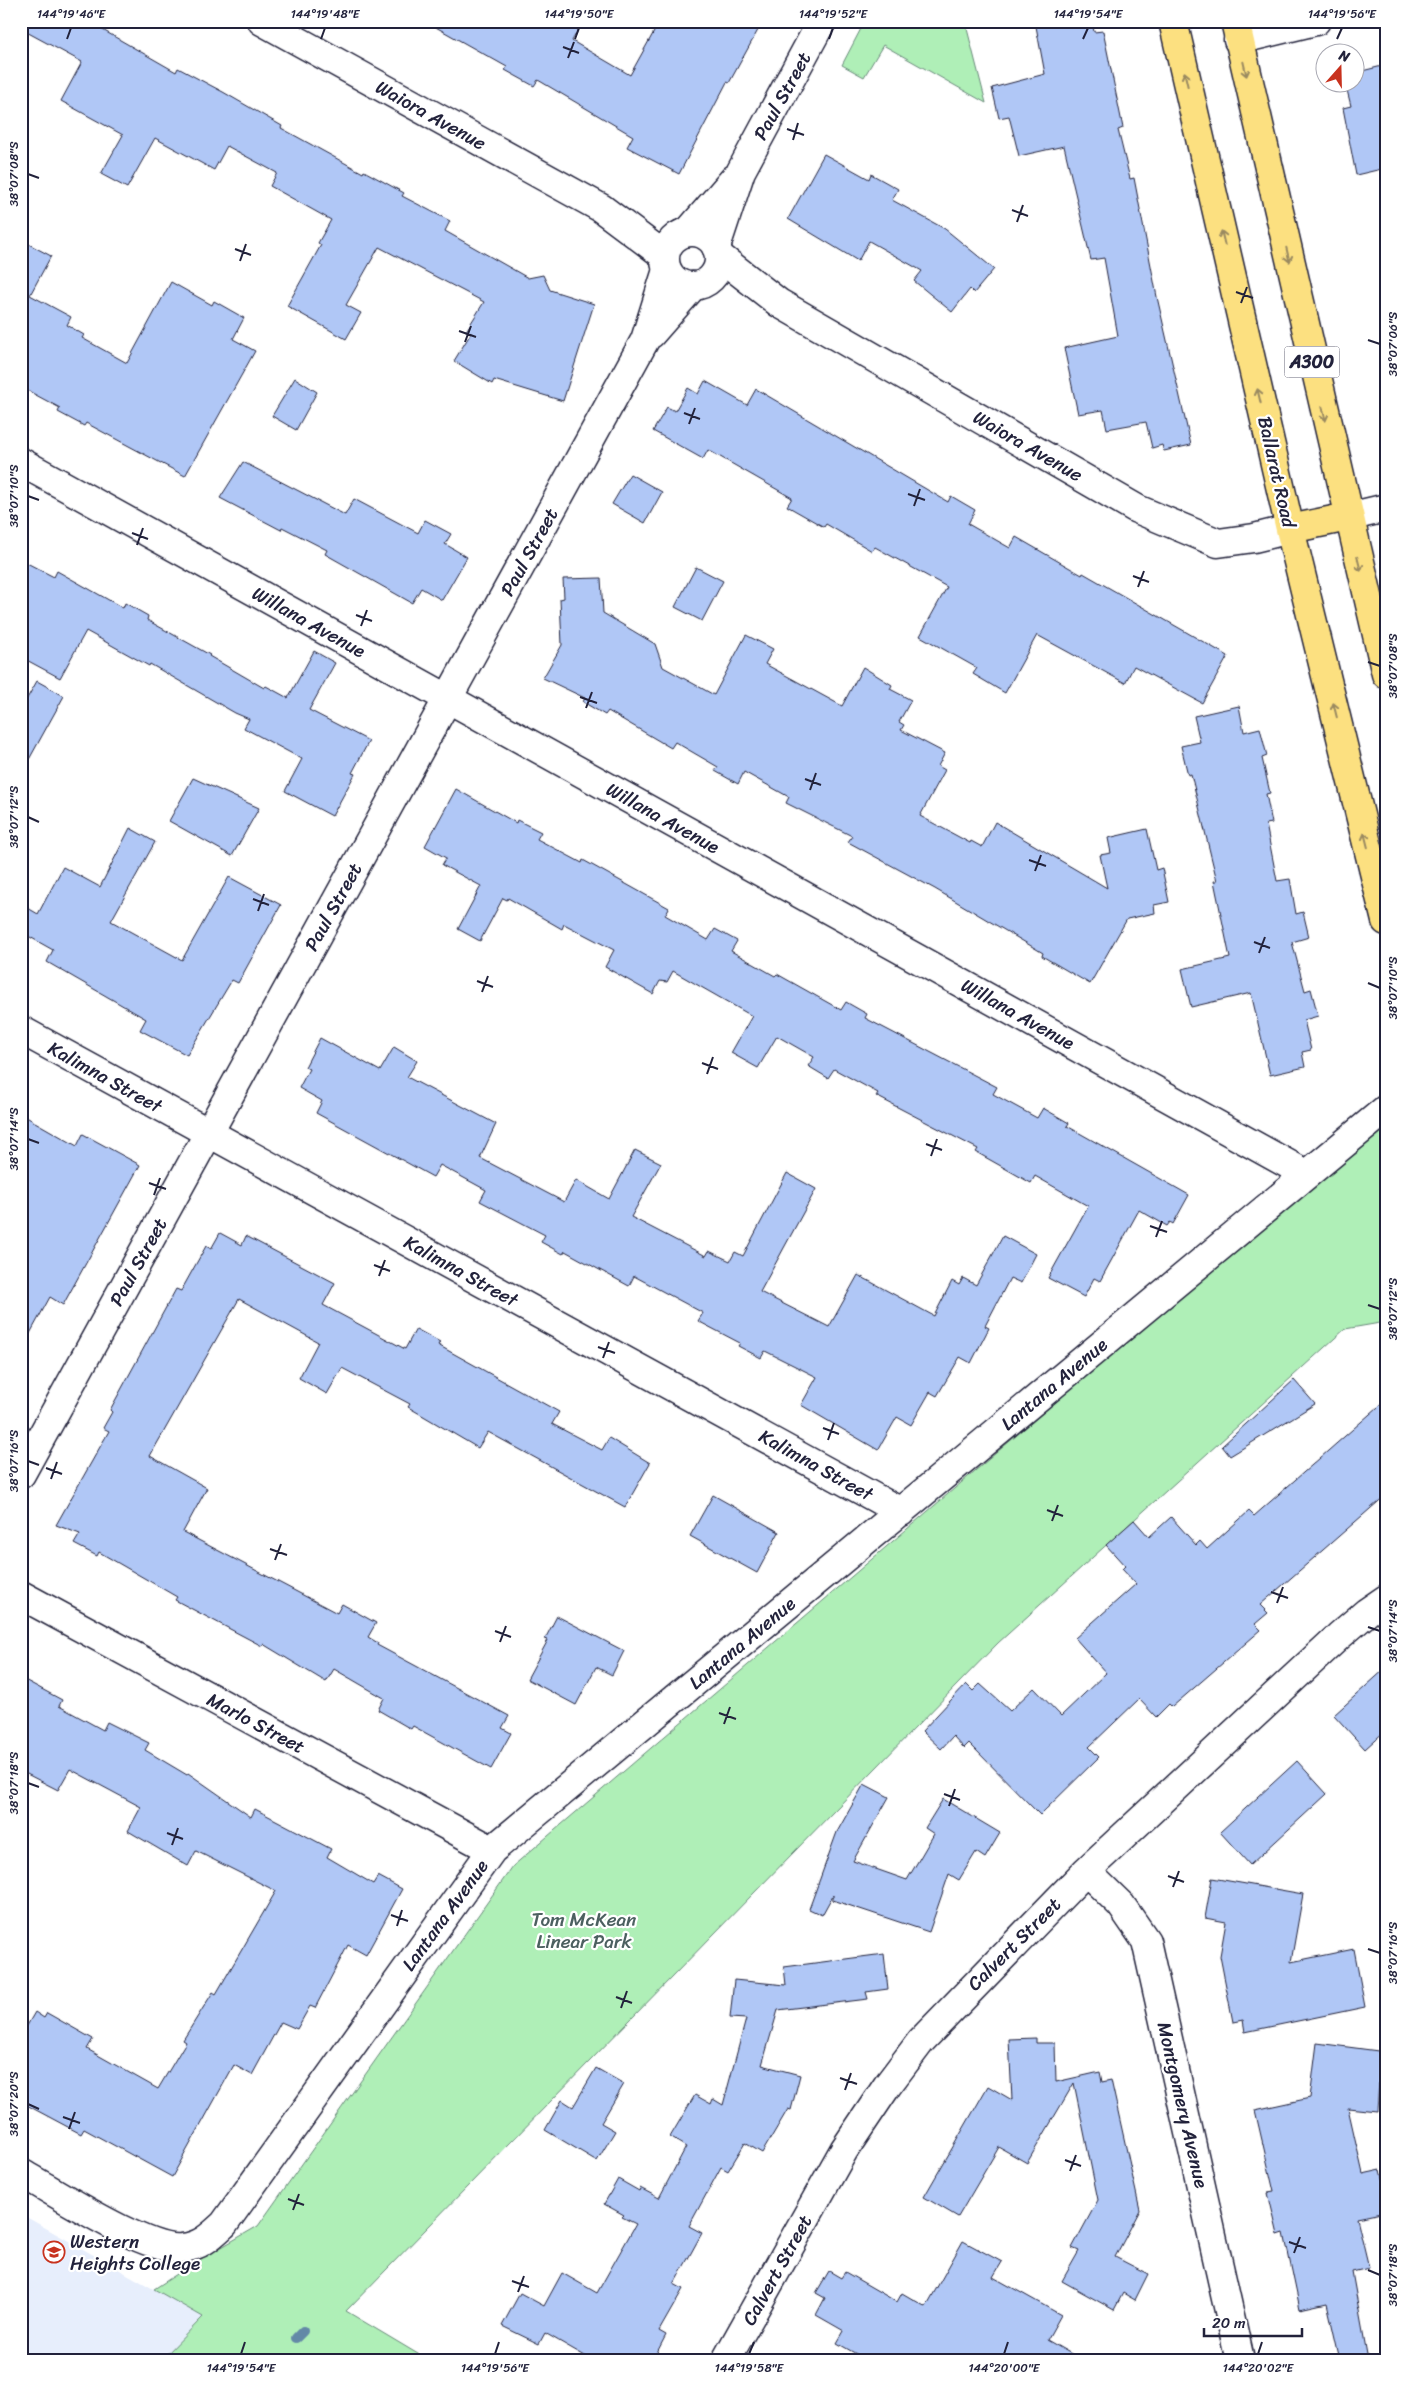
<svg xmlns="http://www.w3.org/2000/svg" width="1407" height="2381" font-family="Sriracha,sans-serif">
	<rect width="100%" height="100%" fill="#fff"/>
	<filter id="ink" filterUnits="userSpaceOnUse"><feTurbulence type="fractalNoise" baseFrequency=".02" numOctaves="2"/><feDisplacementMap in="SourceGraphic" scale="10" xChannelSelector="R" yChannelSelector="G"/><feConvolveMatrix kernelMatrix="1 2 1 2 8 2 1 2 1" color-interpolation-filters="sRGB"/></filter>
	<g filter="url(#ink)">
		<path fill="#e7eefc" d="M21 2214 203 2317 161 2360H21Z"/>
		<path fill="#afefb7" stroke="#688879" d="M865 21H965L986 103 883 45 864 77 842 65Z
			M1383 1122 1386 1135V1322L1345 1329 998 1643 346 2311 428 2360H161L203 2317 154 2289 194 2263 258 2226 513 1866Z"/>
		<g fill="none" stroke-linecap="round" stroke-linejoin="round">
			<path stroke="#6389a7" stroke-width="10" d="M296 2338 303 2331"/>
		</g>
		<path fill="#b0c7f6" stroke="#22223b" d="M21 21H87L176 72 178 68 223 92 282 126 281 128 363 173 364 171 404 193 402 196 450 221 445 231 528 278 543 275 550 290 594 304 563 401 494 380 492 384 454 361 471 333 466 331 484 302 379 247 346 305 361 313 346 339 287 306 321 245 318 243 331 220 270 186 277 173 227 146 214 170 155 138 127 188 101 174 123 135 61 101 82 62 21 29Z
			M425 21H583L572 41 630 75 660 21H763L729 83 727 82 679 174 627 147 633 136 538 80 534 86 505 70 507 67Z
			M1035 21H1092L1094 32 1103 31 1123 128 1118 130 1130 179 1134 178 1157 297 1191 445 1164 451 1162 445 1152 448 1146 422 1107 429 1103 410 1078 414 1064 348 1118 336 1104 258 1091 260 1064 146 1019 156 1009 116 999 118 992 88 1045 74Z
			M1386 65V168L1356 175 1343 108 1351 106 1345 82H1354V73Z
			M824 154 869 179 871 174 898 189 892 200 945 229 994 269 974 293 970 289 952 312 914 281 922 271 869 241 858 261 788 219Z
			M21 240 51 256 30 295 71 317 67 325 84 335 82 338 127 363 171 282 212 305 214 301 244 318 233 339 255 351 185 476 86 423 84 426 58 412 60 408 21 387Z
			M295 378 317 392 296 430 272 416Z
			M705 381 747 405 756 389 948 502 951 496 975 510 968 524 1010 548 1016 537 1082 575 1083 573 1228 656 1202 703 1134 666 1125 683 1037 635 1005 693 973 674 977 668 920 636 947 587 875 547 872 551 826 524 824 527 787 506 792 498 708 450 703 459 653 431 667 407 675 411 688 388 698 394Z
			M243 462 345 515 354 499 418 533 425 520 451 534 445 544 467 557 442 600 421 588 412 603 325 554 327 550 282 527 281 530 220 498Z
			M630 474 662 492 645 523 612 504Z
			M21 560 54 577 57 571 123 608 125 603 148 616 147 620 210 655 209 656 264 688 266 686 288 698 314 651 335 663 309 710 369 741 352 773 355 774 332 816 285 791 302 759 244 728 249 719 235 713 150 664 149 666 86 631 60 678 21 657Z
			M696 567 723 581 702 621 675 607Z
			M601 578 603 613 655 644 663 667 714 695 746 635 773 649 765 664 842 706 863 667 892 685 890 689 911 700 899 722 904 725 901 730 945 753 938 766 945 770 920 816 970 843 971 841 982 847 995 822 1107 888 1100 855 1111 853 1108 838 1147 829 1156 870 1162 868 1169 902 1154 905 1155 913 1127 919 1090 984 1042 956 1043 953 935 889 848 842 852 836 786 803 789 797 744 772 738 784 715 771 718 767 675 742 671 748 608 711 605 715 583 702 585 698 543 678 562 645 560 599 564 598 563 579Z
			M37 681 64 696 21 774V709Z
			M1239 706 1244 732 1260 728 1267 756 1262 758 1270 793 1266 794 1272 823 1266 824 1277 881 1290 879 1296 914 1303 912 1309 937 1292 942 1305 991 1311 989 1318 1016 1304 1020 1311 1050 1302 1052 1305 1067 1270 1075 1251 993 1191 1007 1182 969 1230 958 1214 881H1217L1191 774 1188 775 1181 746 1200 742 1194 716Z
			M193 778 259 808 232 856 169 821Z
			M456 789 516 823 517 820 541 832 537 839 582 863 583 860 669 908 665 915 708 940 715 929 737 941 731 951 775 976 777 974 841 1010 846 1002 867 1014 865 1018 997 1087 993 1094 1037 1118 1043 1108 1069 1123 1067 1126 1189 1195 1173 1224 1170 1222 1167 1226 1139 1210 1100 1281 1094 1278 1084 1297 1048 1278 1088 1206 1035 1176 1031 1183 976 1152 978 1149 876 1096 878 1093 834 1069 828 1078 808 1066 814 1057 777 1036 758 1068 731 1053 752 1016 673 971 667 982 660 981 653 994 605 967 614 950 564 924 562 929 508 898 507 900 503 898 480 941 458 929 481 886 442 865 446 858 425 846Z
			M130 828 155 842 111 921 182 960 229 877 281 905 238 983 232 980 187 1055 140 1030 146 1019 47 962 53 950 21 932V904L38 914 63 867 100 887Z
			M320 1038 380 1071 394 1047 417 1061 407 1077 496 1124 480 1158 564 1202 576 1180 609 1199 635 1150 661 1163 631 1217 706 1256 709 1251 730 1261 735 1252 743 1256 787 1173 816 1189 760 1292 829 1327 858 1275 934 1316 952 1281 959 1285 963 1278 976 1285 1003 1236 1036 1254 1021 1283 1010 1278 985 1326 989 1328 971 1363 960 1357 937 1396 930 1392 911 1425 897 1417 878 1450 801 1405 817 1377 765 1351 761 1358 738 1346 740 1343 698 1321 703 1313 634 1276 629 1286 565 1251 563 1254 541 1242 545 1235 480 1201 486 1190 440 1165 433 1177 316 1113 322 1101 299 1088 309 1069 305 1067Z
			M21 1114 77 1146 83 1134 140 1165 63 1305 50 1297 21 1350Z
			M220 1233 242 1245 246 1236 335 1283 323 1305 405 1349 416 1329 440 1342 438 1345 559 1412 552 1424 602 1450 609 1438 650 1463 625 1507 488 1432 478 1448 408 1407 410 1404 342 1368 327 1394 299 1378 318 1342 239 1299 150 1456 207 1488 183 1532 337 1613 342 1604 376 1623 368 1637 378 1643 377 1645 509 1716 502 1728 511 1733 491 1769 413 1726 411 1729 378 1710 384 1698 334 1669 326 1682 263 1644 262 1646 175 1600 177 1597 99 1552 97 1556 74 1544 80 1534 56 1525 109 1431 103 1428 112 1412 110 1410 176 1289 181 1291 206 1246 211 1249Z
			M1294 1380 1315 1404 1230 1456 1222 1446Z
			M1386 1400V1495L1260 1605 1268 1613 1255 1624 1261 1630 1172 1707 1169 1704 1156 1717 1139 1699 1089 1747 1099 1757 1040 1815 969 1743 964 1748 953 1736 941 1749 922 1731 966 1684 973 1691 980 1684 1010 1711 1034 1688 1061 1716 1106 1673 1075 1638 1136 1584 1122 1569 1125 1566 1106 1545 1134 1520 1149 1537 1171 1517 1196 1545 1200 1541 1207 1549 1249 1511 1254 1516Z
			M713 1495 779 1532 757 1573 690 1536Z
			M557 1616 624 1651 612 1675 596 1667 576 1705 527 1679 548 1640 545 1639Z
			M1386 1668V1730L1365 1749 1334 1715Z
			M21 1678 62 1700 59 1706 103 1730 107 1722 149 1743 145 1750 187 1775 188 1773 251 1817 255 1809 331 1849 327 1857 373 1884 378 1876 402 1889 366 1955 348 1945 315 2008 310 2006 297 2029 281 2022 252 2075 234 2065 172 2177 84 2129 81 2134 21 2102V2036L35 2012 44 2018 47 2013 93 2039 87 2049 158 2089 186 2042 183 2040 213 1992 216 1994 276 1891 196 1851 188 1866 128 1831 141 1807 70 1769 58 1790 21 1771Z
			M1297 1761 1327 1794 1250 1865 1220 1832Z
			M864 1784 889 1797 853 1861 907 1880 934 1834 925 1828 943 1799 1000 1833 985 1858 976 1852 959 1880 949 1874 929 1932 833 1900V1895L822 1915 809 1909 837 1832Z
			M1212 1878 1303 1894 1291 1962 1354 1949 1365 2007 1245 2032 1243 2020 1233 2022 1220 1956 1226 1922 1205 1918Z
			M884 1954 888 1989 866 1992 868 1999 778 2010 762 2065 800 2075 791 2110 788 2109 762 2153 745 2143 728 2171 721 2167 689 2226 702 2233 674 2284 683 2289 659 2331 666 2335 653 2360H592L545 2333 539 2344 502 2326 520 2293 544 2306 562 2273 597 2293 636 2224 622 2217 624 2215 604 2204 618 2179 639 2191 640 2188 659 2198 686 2147 670 2137 695 2095 711 2104 713 2099 723 2105 746 2019 730 2018 734 1980 786 1985 784 1967Z
			M1036 2038V2043H1055L1056 2082 1100 2072 1102 2082 1111 2080 1140 2210 1115 2257 1148 2274 1135 2300 1123 2293 1114 2310 1062 2281 1079 2251 1072 2248 1098 2200 1074 2083 1027 2163 999 2147 958 2217 924 2197 988 2086 1012 2100 1009 2039Z
			M1317 2043 1386 2052V2082L1379 2081 1377 2111 1348 2108 1363 2174 1381 2170 1386 2190V2212L1357 2218 1369 2268 1352 2272 1368 2360H1340L1327 2303 1300 2309 1284 2233 1278 2235 1268 2193 1274 2192 1255 2110 1310 2098Z
			M596 2068 624 2084 601 2123 615 2131 597 2161 545 2130 562 2100 573 2107Z
			M963 2241 1002 2262 993 2277 1061 2315 1047 2340 1082 2360H867L837 2343 844 2331 816 2315 825 2298 816 2293 829 2271 841 2278 845 2272 897 2302 902 2293 926 2307Z"/>
		<g fill="none" stroke-linecap="round" stroke-linejoin="round">
			<g stroke="#22223b" stroke-width="31">
				<path id="street" d="M1238 40 1316 21
					M688 232 734 179
					M716 247 741 171 822 21
					M651 334 693 286
					M21 462 1306 1174
					M21 1030 901 1512
					M21 1474 645 340 667 270
					M21 1595 492 1850
					M1086 1871 1121 1905 1146 1941 1240 2360
					M21 2173C54 2191 148 2253 182 2248 201 2246 211 2236 224 2224L492 1850 1386 1109
					M726 2360 844 2150 887 2086 921 2041 1086 1871 1339 1636 1367 1612 1386 1599"/>
			</g>
			<g stroke="#22223b" stroke-width="31">
				<path id="secondary" d="M262 21 601 208 665 256
					M665 259a27 27 0 1 1 54 0a27 27 0 1 1-54 0Z
					M719 256 779 303 1137 509 1218 543 1254 538 1290 529
					M1348 517 1386 508"/>
			</g>
			<g stroke="#22223b" stroke-width="31">
				<path id="highway" d="M1173 21 1290 529 1386 921
					M1235 21 1386 674
					M1290 529 1348 517"/>
			</g>
			<use href="#street" stroke="#fff" stroke-width="28"/>
			<use href="#secondary" stroke="#fff" stroke-width="28"/>
			<use href="#highway" stroke="#fce080" stroke-width="28"/>
		</g>
		<defs><path id="oneway-shaft" d="M-6 0H5M1.5-3L5.5 0L1.5 3" fill="none" stroke-width="1.6" stroke-linecap="round" stroke-linejoin="round" transform="scale(1.25)"/></defs>
		<g stroke="#9a8a61">
			<use href="#oneway-shaft" transform="translate(1245 69) rotate(77)"/>
			<use href="#oneway-shaft" transform="translate(1186 79) rotate(-103)"/>
			<use href="#oneway-shaft" transform="translate(1223 238) rotate(-103)"/>
			<use href="#oneway-shaft" transform="translate(1288 255) rotate(77)"/>
			<use href="#oneway-shaft" transform="translate(1259 396) rotate(-103)"/>
			<use href="#oneway-shaft" transform="translate(1324 414) rotate(77)"/>
			<use href="#oneway-shaft" transform="translate(1359 564) rotate(76)"/>
			<use href="#oneway-shaft" transform="translate(1335 710) rotate(-104)"/>
			<use href="#oneway-shaft" transform="translate(1366 840) rotate(-104)"/>
		</g>
	</g>
	<path fill="none" stroke="#22223b" stroke-width="2" d="M67 39 71 28M321 39 325 28M575 39 579 28M829 39 833 28M1083 39 1088 28M1337 39 1342 28M563 47 579 53M568 58 574 42M787 129 804 135M793 140 798 123M28 174 39 178M1012 210 1028 216M1017 222 1023 205M235 249 251 255M240 261 246 244M1236 292 1253 298M1241 303 1247 287M459 331 476 337M1368 340 1380 344M465 342 471 326M684 413 700 419M689 424 695 408M908 494 925 500M28 496 39 500M914 506 920 489M132 533 148 539M137 545 143 528M1133 576 1149 582M1138 587 1144 571M356 615 372 621M361 626 367 610M1368 662 1380 666M580 697 597 703M586 708 592 692M805 779 821 785M810 790 816 773M28 817 39 822M1029 860 1046 866M1035 871 1041 855M253 899 269 905M258 911 264 894M1254 942 1270 948M1259 953 1265 937M477 981 493 987M1368 983 1380 988M482 992 488 976M702 1063 718 1069M707 1074 713 1057M28 1139 39 1143M926 1144 942 1150M931 1156 937 1139M149 1183 166 1189M154 1195 160 1178M1150 1226 1167 1232M1156 1237 1162 1221M374 1265 390 1271M379 1276 385 1260M1368 1305 1380 1309M598 1347 615 1353M603 1358 609 1342M823 1428 839 1434M828 1440 834 1423M28 1461 39 1465M46 1468 62 1474M51 1479 57 1462M1047 1510 1063 1516M1052 1521 1058 1505M270 1549 287 1555M275 1560 281 1544M1271 1592 1288 1598M1277 1603 1283 1587M1368 1627 1380 1631M495 1631 511 1637M500 1642 506 1626M719 1713 736 1719M724 1724 730 1707M28 1783 39 1787M944 1794 960 1800M949 1806 955 1789M167 1833 183 1839M172 1845 178 1828M1168 1876 1184 1882M1173 1887 1179 1871M391 1915 408 1921M397 1926 402 1910M1368 1949 1380 1953M616 1997 632 2003M621 2008 627 1991M840 2078 857 2084M845 2090 851 2073M28 2104 39 2109M63 2117 80 2123M69 2129 75 2112M1065 2160 1081 2166M1070 2171 1076 2155M288 2199 304 2205M293 2210 299 2194M1289 2242 1306 2248M1294 2253 1300 2237M1368 2270 1380 2275M512 2281 529 2287M518 2292 524 2276M241 2354 245 2342M495 2354 499 2342M749 2354 754 2342M1004 2354 1008 2342M1258 2354 1262 2342"/>
	<defs>
		<g id="school-ring" transform="scale(1.125)"><circle r="9.5" fill="#fff" stroke="#c8321e" stroke-width="1.5"/><path d="M0-5L7-2L0 1L-7-2ZM-4 1L0 2.5L4 1V4Q0 6-4 4Z" fill="#c8321e"/></g>
	</defs>
	<g fill-rule="evenodd">
		<use href="#school-ring" x="54" y="2252"/>
	</g>
	<g text-anchor="middle" dominant-baseline="central" stroke-width="4.5" stroke-linejoin="round" paint-order="stroke">
		<rect fill="#fff" stroke="#646476" stroke-width="1" x="1284.5" y="346.5" width="55" height="31" rx="4"/>
		<g font-size="18" font-weight="bold" fill="#22223b">
			<text x="1312" y="362">A300</text>
		</g>
		<g font-size="19" fill="#22223b" stroke="#fff">
			<text transform="translate(782 96) rotate(-61)">Paul Street</text>
			<text transform="translate(431 115) rotate(29)">Waiora Avenue</text>
			<text transform="translate(1028 446) rotate(30)">Waiora Avenue</text>
			<text transform="translate(1277 472) rotate(77)">Ballarat Road</text>
			<text transform="translate(529 552) rotate(-61)">Paul Street</text>
			<text transform="translate(309 622) rotate(29)">Willana Avenue</text>
			<text transform="translate(663 818) rotate(29)">Willana Avenue</text>
			<text transform="translate(333 907) rotate(-61)">Paul Street</text>
			<text transform="translate(1018 1014) rotate(29)">Willana Avenue</text>
			<text transform="translate(105 1077) rotate(29)">Kalimna Street</text>
			<text transform="translate(138 1262) rotate(-61)">Paul Street</text>
			<text transform="translate(461 1271) rotate(29)">Kalimna Street</text>
			<text transform="translate(1054 1384) rotate(-40)">Lantana Avenue</text>
			<text transform="translate(816 1465) rotate(29)">Kalimna Street</text>
			<text transform="translate(742 1643) rotate(-40)">Lantana Avenue</text>
			<text transform="translate(256 1723) rotate(28)">Marlo Street</text>
			<text transform="translate(445 1915) rotate(-54)">Lantana Avenue</text>
			<text transform="translate(1014 1944) rotate(-45)">Calvert Street</text>
			<text transform="translate(1183 2105) rotate(77)">Montgomery Avenue</text>
			<text transform="translate(777 2270) rotate(-61)">Calvert Street</text>
		</g>
		<g font-size="19" fill="#4c6060" stroke="#fff">
			<text x="584" y="1919">Tom McKean<tspan x="584" dy="22">Linear Park</tspan></text>
		</g>
		<g font-size="19" fill="#22223b" stroke="#fff" text-anchor="start">
			<text x="70" y="2241">Western<tspan x="70" dy="22">Heights College</tspan></text>
		</g>
	</g>
	<rect width="1407" height="2381" fill="none" stroke="#fff" stroke-width="55"/>
	<g transform="translate(1340 68) rotate(20)"><circle r="24" fill="#ffffff" stroke="#a7a7b1"/>
	<path d="M0-4L9 19L0 12L-9 19Z" fill="#c8321e"/>
	<text y="-8" font-size="14" font-weight="bold" text-anchor="middle" fill="#22223b">N</text>
	</g>
	<path d="M1204 2328v8h98v-8" fill="none" stroke="#22223b" stroke-width="2.5"/>
	<text x="1212" y="2328" font-size="15" fill="#22223b" stroke="#ffffff" stroke-width="4" paint-order="stroke">20 m</text>
	<rect x="28" y="28" width="1352" height="2326" fill="none" stroke="#22223b" stroke-width="2"/>
	<g font-size="12" text-anchor="middle" fill="#22223b">
		<text x="71" y="18">144°19'46"E</text>
		<text x="325" y="18">144°19'48"E</text>
		<text x="579" y="18">144°19'50"E</text>
		<text x="833" y="18">144°19'52"E</text>
		<text x="1088" y="18">144°19'54"E</text>
		<text x="1342" y="18">144°19'56"E</text>
		<text transform="translate(14 174) rotate(-90)" y="4">38°07'08"S</text>
		<text transform="translate(1393 344) rotate(-90)" y="4">38°07'06"S</text>
		<text transform="translate(14 496) rotate(-90)" y="4">38°07'10"S</text>
		<text transform="translate(1393 666) rotate(-90)" y="4">38°07'08"S</text>
		<text transform="translate(14 817) rotate(-90)" y="4">38°07'12"S</text>
		<text transform="translate(1393 988) rotate(-90)" y="4">38°07'10"S</text>
		<text transform="translate(14 1139) rotate(-90)" y="4">38°07'14"S</text>
		<text transform="translate(1393 1309) rotate(-90)" y="4">38°07'12"S</text>
		<text transform="translate(14 1461) rotate(-90)" y="4">38°07'16"S</text>
		<text transform="translate(1393 1631) rotate(-90)" y="4">38°07'14"S</text>
		<text transform="translate(14 1783) rotate(-90)" y="4">38°07'18"S</text>
		<text transform="translate(1393 1953) rotate(-90)" y="4">38°07'16"S</text>
		<text transform="translate(14 2104) rotate(-90)" y="4">38°07'20"S</text>
		<text transform="translate(1393 2275) rotate(-90)" y="4">38°07'18"S</text>
		<text x="241" y="2372">144°19'54"E</text>
		<text x="495" y="2372">144°19'56"E</text>
		<text x="749" y="2372">144°19'58"E</text>
		<text x="1004" y="2372">144°20'00"E</text>
		<text x="1258" y="2372">144°20'02"E</text>
	</g>
</svg>
